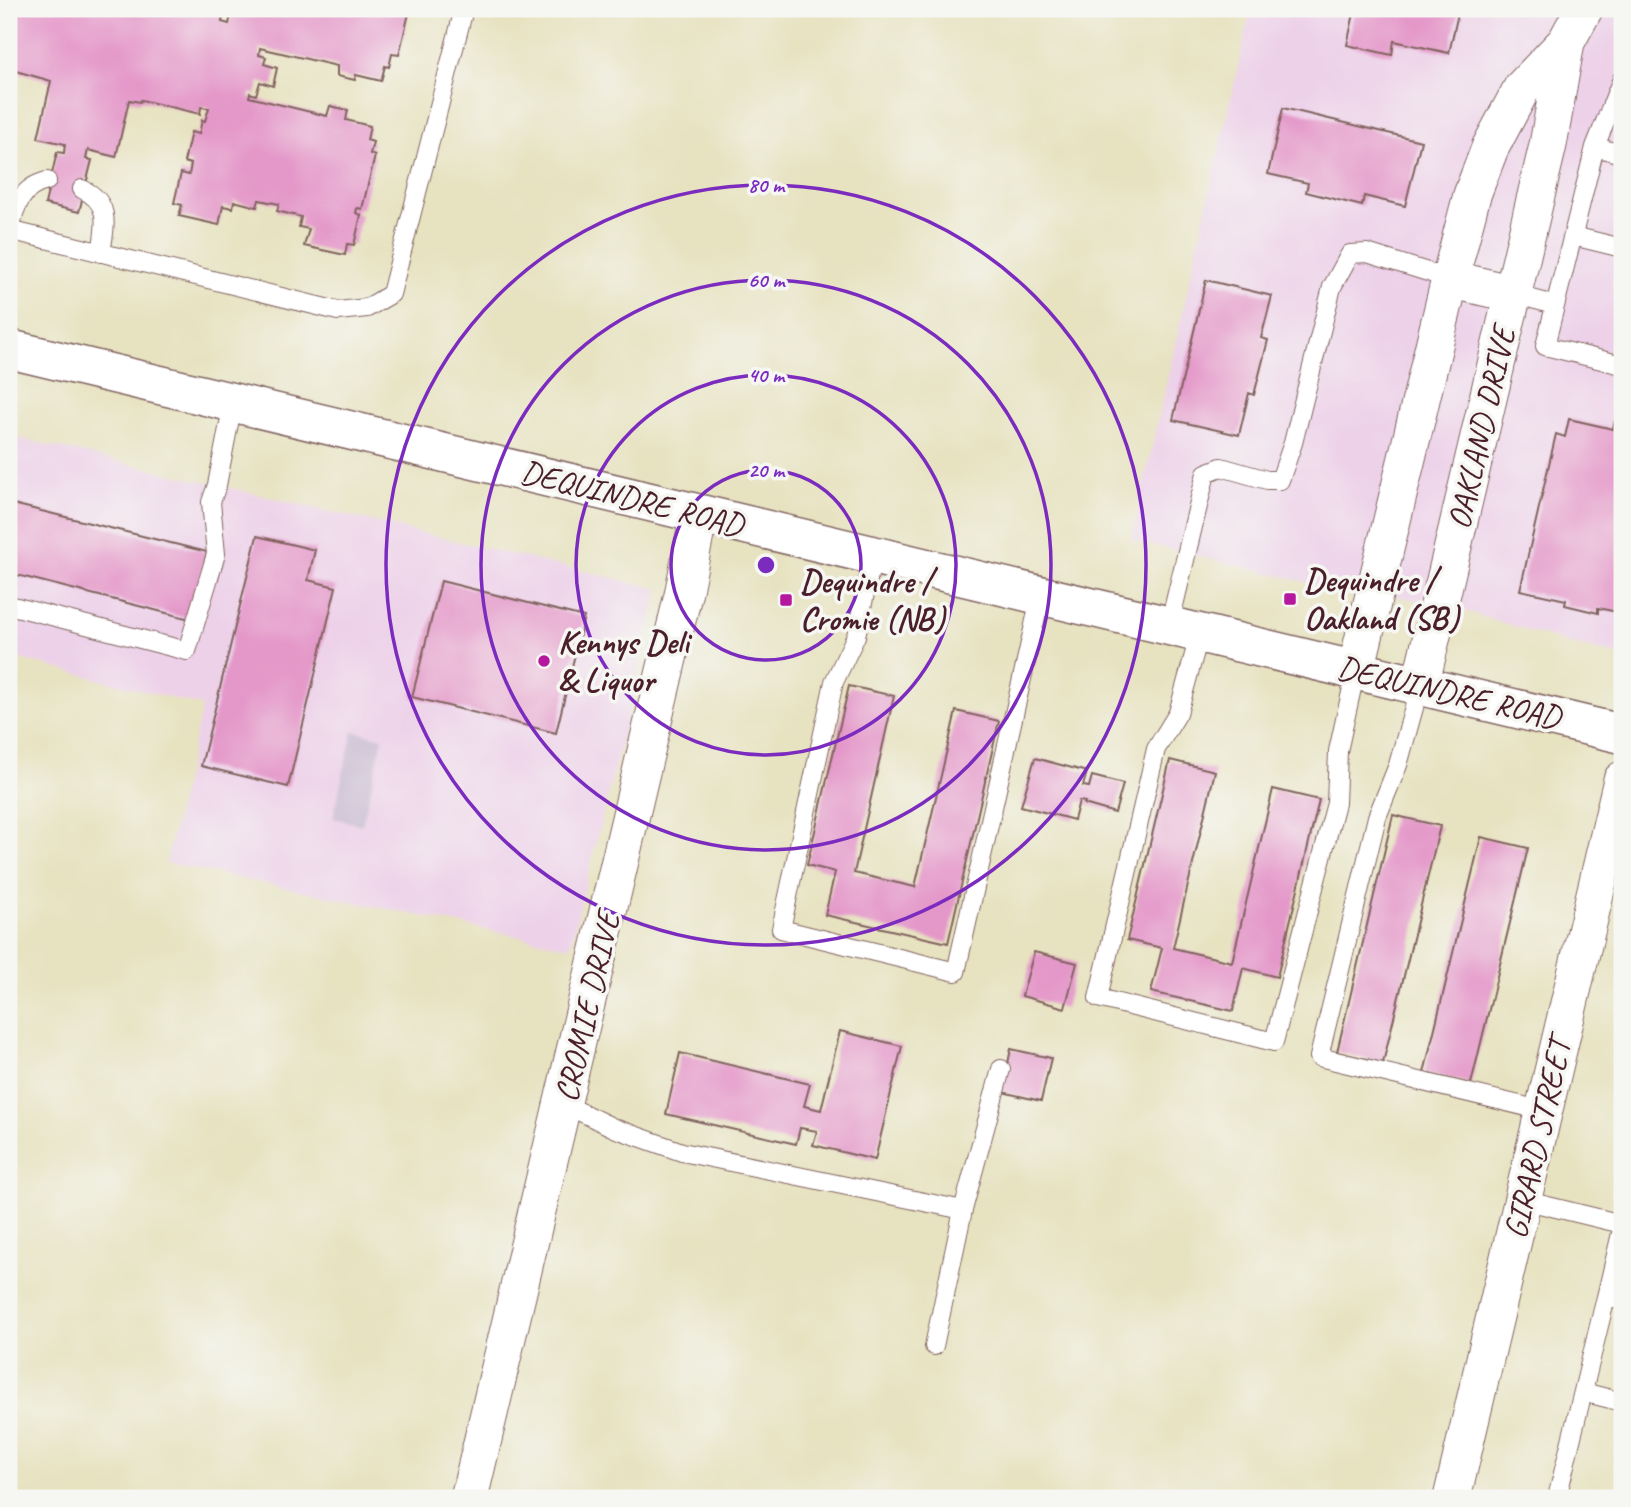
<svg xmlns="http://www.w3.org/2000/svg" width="1631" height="1507" font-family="Caveat,sans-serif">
	<rect width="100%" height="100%" fill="#f6f6f2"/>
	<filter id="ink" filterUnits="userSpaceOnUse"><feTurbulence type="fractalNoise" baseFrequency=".0143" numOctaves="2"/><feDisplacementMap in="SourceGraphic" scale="14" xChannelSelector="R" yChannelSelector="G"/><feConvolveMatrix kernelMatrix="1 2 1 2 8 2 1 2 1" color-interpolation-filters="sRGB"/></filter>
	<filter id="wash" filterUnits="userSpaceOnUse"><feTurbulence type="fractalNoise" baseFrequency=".00686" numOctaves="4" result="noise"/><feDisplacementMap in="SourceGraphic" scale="28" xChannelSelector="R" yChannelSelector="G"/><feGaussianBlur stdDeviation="1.57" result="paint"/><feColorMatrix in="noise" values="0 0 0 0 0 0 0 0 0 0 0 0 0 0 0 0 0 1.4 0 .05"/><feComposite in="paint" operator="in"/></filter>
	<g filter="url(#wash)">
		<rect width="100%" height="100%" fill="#e7e2c0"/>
		<path fill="#edd1e9" d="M1251 9H1563L1622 17V656L1571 644 1469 612 1393 595 1344 586 1319 585 1131 540Z
			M9 436 659 589 570 947 166 863 202 706 9 656Z"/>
		<path fill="#ccbfd4" d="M353 731 383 738 362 825 333 818Z"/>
		<g id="blocks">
			<path fill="#e498c9" d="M9 9H198L223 15 222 22 229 24 232 11 227 9H410L399 55 392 54 389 67 385 66 381 81 356 75 355 80 337 76V66L260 48 259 55 266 57 264 64 277 68 273 86 260 82 256 95 250 93 249 97 327 116 330 106 348 110 346 120 370 126 367 140 373 142 370 154 375 156 362 209 357 208 356 213 361 215 354 245 347 244 345 255 304 246 309 229 299 227 301 217 277 211 279 204 259 200 257 207 234 201 233 208 223 206 219 225 179 216 182 205 174 203 181 173 189 175 191 164 184 162 191 132 199 134 202 120 205 121 209 108 201 107 200 114 141 100 140 102 129 100 116 157 88 150 86 159 92 160 79 212 45 204 57 152 64 153 65 144 38 138 51 81 9 69Z
				M1355 9 1402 11V9H1459L1449 53 1394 41 1392 55 1347 45Z
				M1283 108 1421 141 1405 206 1364 196 1362 206 1306 192 1308 183 1268 174Z
				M1206 280 1272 296 1261 338 1268 340 1254 395 1249 393 1239 435 1173 420Z
				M1621 394 1622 613 1598 608V613L1565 605 1566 600 1520 590 1556 434 1565 437 1569 419 1613 429Z
				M9 503 207 552 190 619 9 573Z
				M257 536 315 550 308 580 336 587 288 787 201 766Z
				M441 581 584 617 556 733 412 697Z
				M849 686 894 696 854 873 915 887 956 711 999 721 948 943 825 915 835 872 807 865Z
				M1035 758 1087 772 1083 786 1089 787 1092 776 1123 784 1115 813 1084 804 1085 802 1079 801 1074 820 1021 806Z
				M1170 760 1215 771 1173 948 1232 962 1273 789 1319 800 1277 977 1243 968 1233 1011 1151 992 1162 948 1127 940Z
				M1393 815 1440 826 1383 1063 1337 1052Z
				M1481 837 1528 848 1471 1084 1424 1073Z
				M1034 952 1077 963 1065 1008 1022 996Z
				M840 1031 902 1046 875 1160 813 1145 817 1131 800 1128 796 1144 666 1114 680 1053 810 1084 804 1106 821 1110Z
				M1011 1049 1051 1058 1041 1101 1002 1092Z"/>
		</g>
	</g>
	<g filter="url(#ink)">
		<use href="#blocks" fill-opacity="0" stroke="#81635f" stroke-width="2"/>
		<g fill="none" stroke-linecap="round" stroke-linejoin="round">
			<g stroke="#81635f" stroke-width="20">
				<path id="lane" d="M1622 79 1595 147 1545 346 1622 365
					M1595 147 1622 154
					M82 189C112 203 105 226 101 253
					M9 228C16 205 22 187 47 181
					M9 230 338 311 367 308 391 294 464 9
					M1573 236 1622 248
					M1513 294 1555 305
					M873 556 856 636 834 682 781 929 956 972 1041 594
					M9 605 187 651 216 554 211 502 217 485 233 403
					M1169 626 1206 473 1221 467 1267 480H1280L1293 443 1332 287 1350 254 1367 253 1450 279
					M1200 633 1178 713 1156 749 1098 998 1274 1042 1336 803 1338 751 1356 670
					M1420 686 1398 765 1377 817 1319 1057 1544 1111
					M564 1104 614 1128 682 1152 963 1210 934 1346
					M1523 1200 1622 1224
					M963 1210 1001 1069
					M1606 1297 1622 1229
					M1583 1392 1622 1402
					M1557 1498 1606 1297 1622 1301"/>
			</g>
			<g stroke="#81635f" stroke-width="39">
				<path id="street" d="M1450 279 1513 294
					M1356 670 1450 279 1472 195 1490 148 1522 88 1566 42 1584 9
					M1420 686 1548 145 1566 42
					M469 1498 683 595 699 515
					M1452 1498 1622 780"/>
			</g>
			<g stroke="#81635f" stroke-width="41">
				<path id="secondary" d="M9 349 1622 734"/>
			</g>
			<use href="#lane" stroke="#fff" stroke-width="18"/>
			<use href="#street" stroke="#fff" stroke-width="37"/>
			<use href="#secondary" stroke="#fff" stroke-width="38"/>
		</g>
	</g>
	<g fill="none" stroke="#7b2cbf" stroke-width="3.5">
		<circle cx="766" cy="565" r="95"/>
		<circle cx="766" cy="565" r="190"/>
		<circle cx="766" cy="565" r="285"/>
		<circle cx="766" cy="565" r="380"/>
	</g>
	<g fill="#b5179e" stroke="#f6f6f2" stroke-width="2.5">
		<rect x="1283" y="592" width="14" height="14" rx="3.5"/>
		<rect x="779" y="593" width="14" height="14" rx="3.5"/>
		<circle cx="544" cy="661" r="7"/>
	</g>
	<g text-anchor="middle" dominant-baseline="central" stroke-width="7" stroke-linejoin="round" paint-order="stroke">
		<g font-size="33" fill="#4a1f2b" stroke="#f6f6f2">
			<text transform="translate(1481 428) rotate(-77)">OAKLAND DRIVE</text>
			<text transform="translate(632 498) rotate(14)">DEQUINDRE ROAD</text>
			<text transform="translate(1449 692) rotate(13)">DEQUINDRE ROAD</text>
			<text transform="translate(587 1007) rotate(-77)">CROMIE DRIVE</text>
			<text transform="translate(1537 1139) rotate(-77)">GIRARD STREET</text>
		</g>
		<g font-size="33" font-weight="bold" fill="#4a1f2b" stroke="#f6f6f2" text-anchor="start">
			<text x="1304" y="580">Dequindre /<tspan x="1304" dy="38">Oakland (SB)</tspan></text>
			<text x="800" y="581">Dequindre /<tspan x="800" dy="38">Cromie (NB)</tspan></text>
			<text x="558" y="642">Kennys Deli<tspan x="558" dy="38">&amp; Liquor</tspan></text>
		</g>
	</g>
	<circle cx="766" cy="565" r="10" fill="#7b2cbf" stroke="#f6f6f2" stroke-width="3.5"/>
	<g font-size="21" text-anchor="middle" font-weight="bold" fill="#7b2cbf" stroke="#f6f6f2" stroke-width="7" stroke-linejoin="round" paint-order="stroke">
		<text x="766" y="192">80 m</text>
		<text x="766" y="287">60 m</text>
		<text x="766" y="382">40 m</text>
		<text x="766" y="477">20 m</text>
	</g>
	<rect width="1631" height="1507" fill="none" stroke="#f6f6f2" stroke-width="35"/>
</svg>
